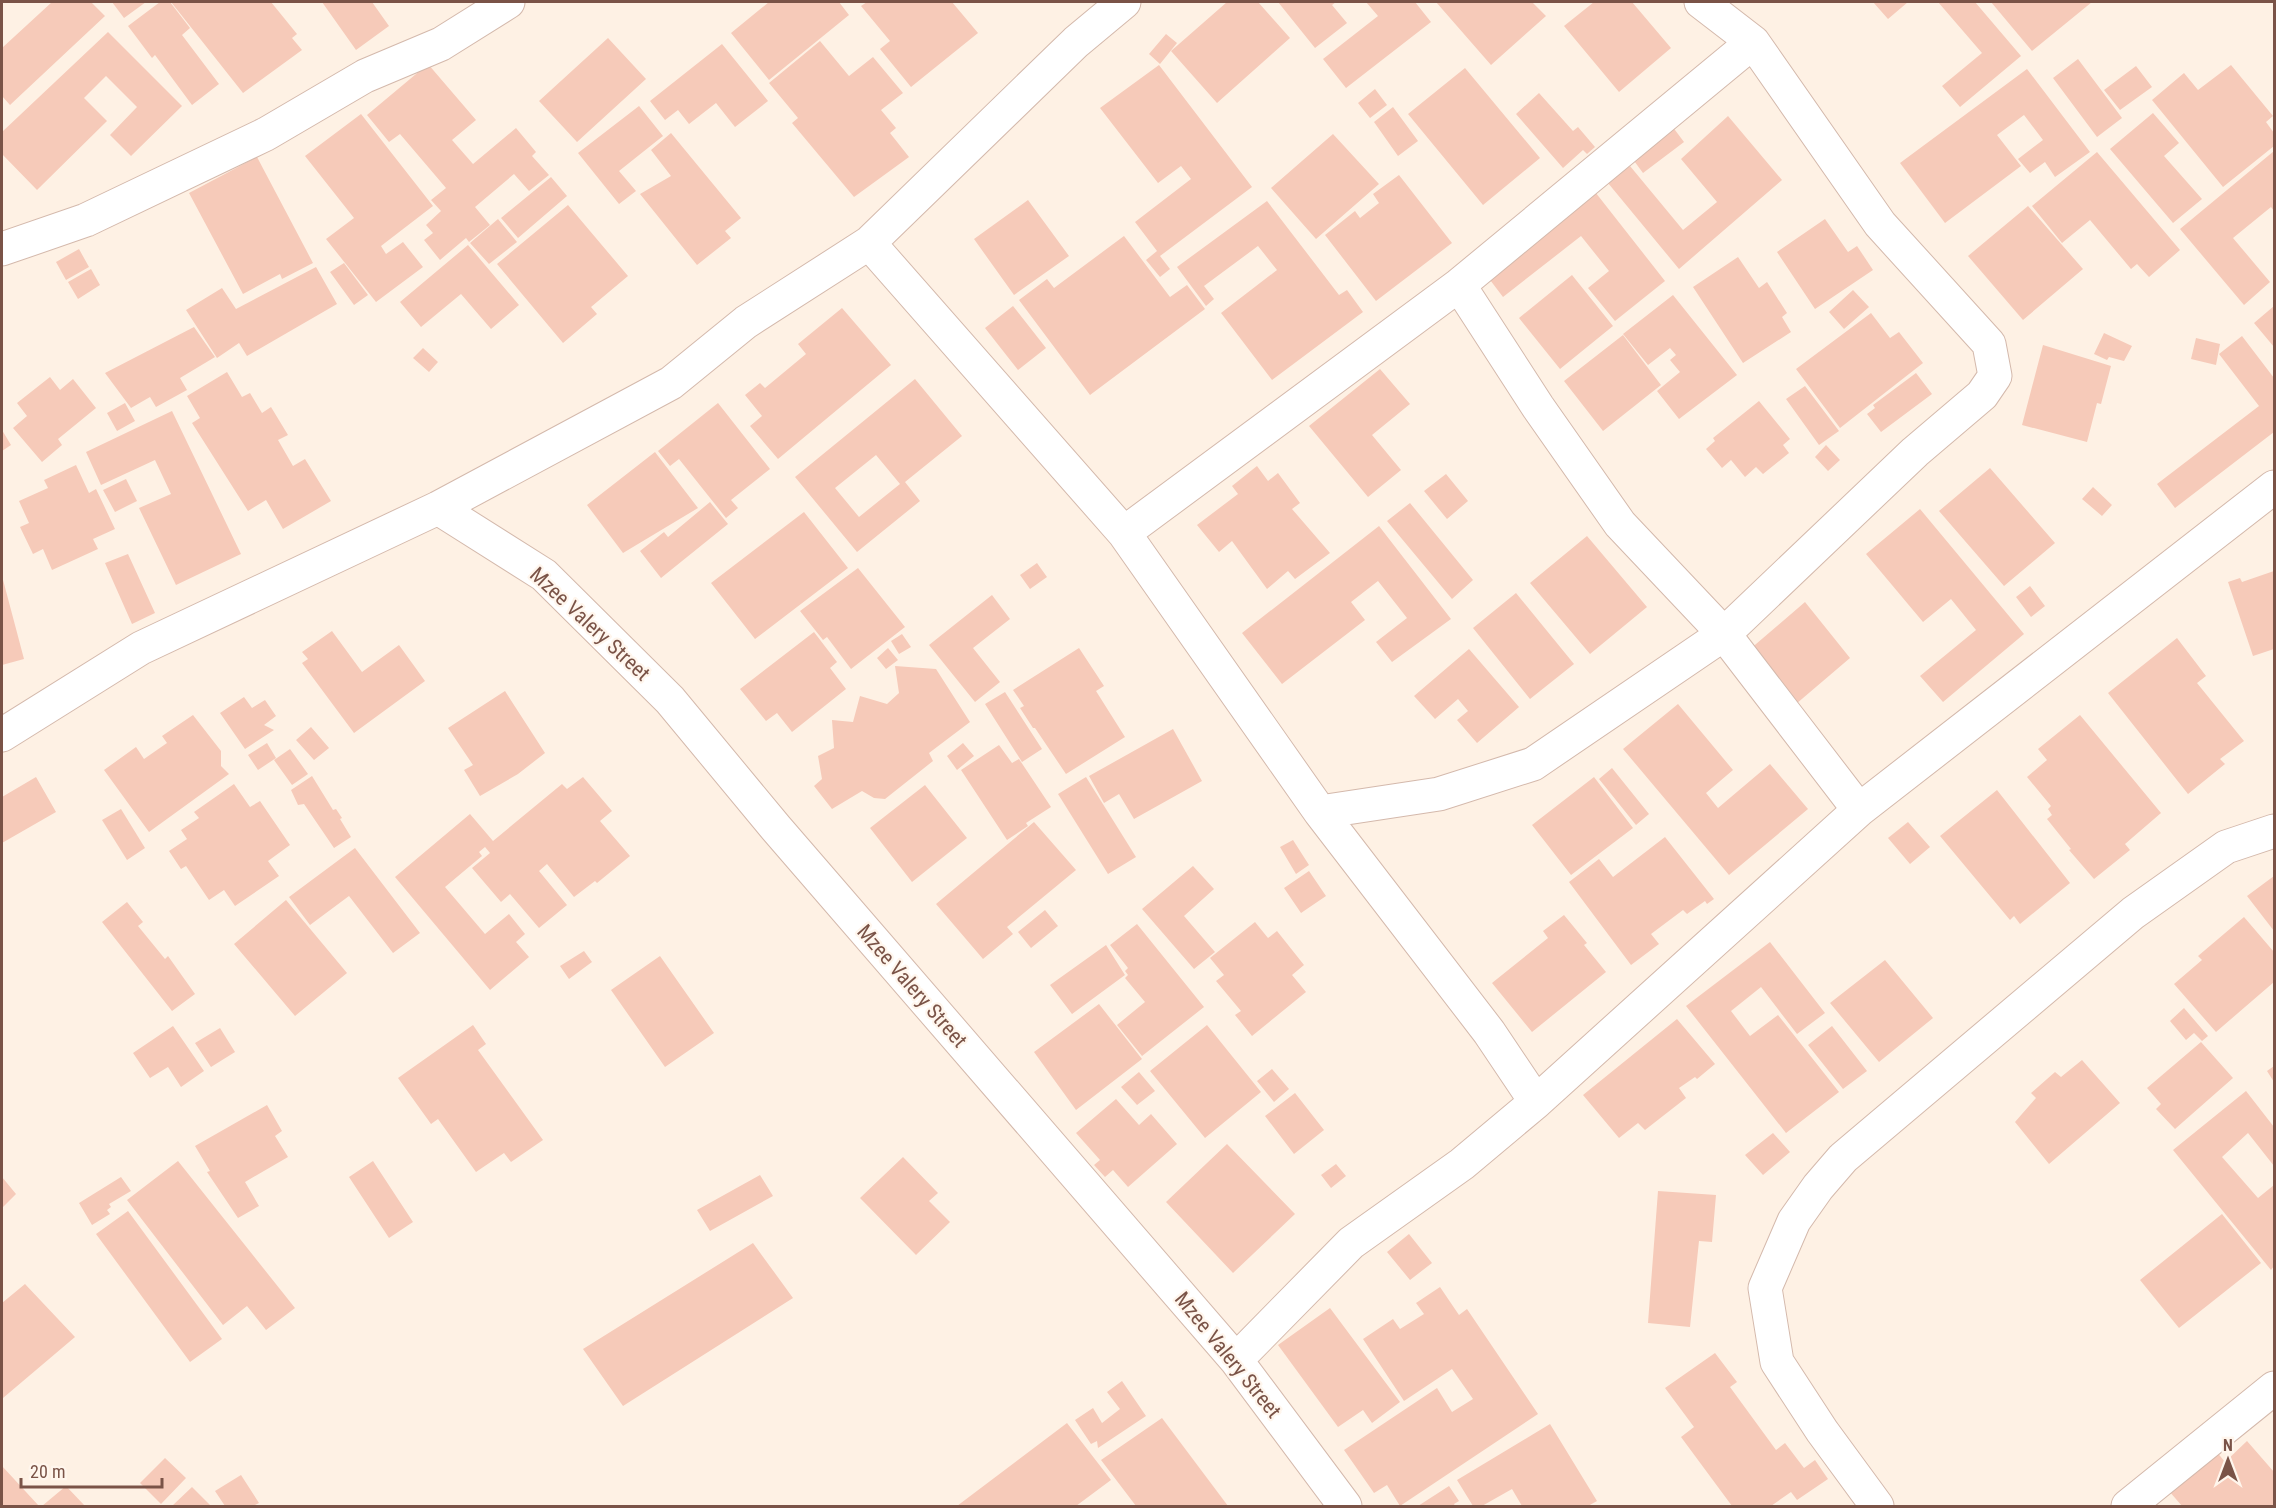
<svg xmlns="http://www.w3.org/2000/svg" width="2276" height="1508" font-family="'Roboto Condensed',sans-serif">
	<rect width="100%" height="100%" fill="#fef1e4"/>
	<path fill="#f6cab9" fill-rule="evenodd" d="M52 2H91L105 16 10 105 2 96V48Z
		M112 2H146L124 18Z
		M160 2H170L190 28 182 35 219 84 192 105 155 55 152 58 128 26Z
		M171 2H271L297 34 292 38 302 50 243 93Z
		M322 2H372L389 26 356 50Z
		M769 2H839L849 15 769 80 731 33Z
		M867 2H952L978 33 911 87 880 49 890 41 861 6Z
		M1227 2H1258L1290 38 1217 103 1171 51Z
		M1278 2H1336L1332 5 1347 23 1315 48Z
		M1366 2H1415L1431 22 1346 88 1323 59 1378 16Z
		M1436 2H1532L1546 16 1491 65Z
		M1594 2H1632L1671 48 1619 92 1564 26Z
		M1873 2H1908L1888 19Z
		M1938 2H1975L2021 56 1960 107 1942 86 1982 53Z
		M1991 2H2092L2032 51Z
		M108 32 182 106 131 156 110 135 137 107 106 76 84 98 107 121 37 190 2 154V132Z
		M1166 34 1177 43 1160 64 1149 54Z
		M608 38 646 79 577 142 539 101Z
		M820 41 849 76 873 57 903 93 881 110 896 128 890 133 909 157 854 197 792 123 798 118 769 83Z
		M722 44 768 101 735 127 716 103 689 124 678 110 665 120 650 101Z
		M2078 59 2122 118 2097 137 2053 78Z
		M428 64 476 120 452 140 473 164 516 128 536 152 532 156 549 175 529 191 514 174 475 207 490 225 469 242 466 238 440 260 424 240 433 233 426 225 441 211 431 200 446 188 400 134 389 142 367 115Z
		M1159 65 1252 187 1160 256 1170 269 1160 277 1146 260 1157 251 1135 222 1191 179 1181 166 1158 183 1100 108Z
		M2231 65 2273 116 2266 122 2274 133V146L2223 187 2152 100 2184 73 2198 90Z
		M2136 66 2152 87 2120 110 2104 90Z
		M1465 68 1540 158 1483 205 1408 114Z
		M2027 69 2090 152 2055 177 2045 162 2030 173 2018 159 2043 140 2024 115 1997 135 2021 166 1945 223 1900 163Z
		M1375 89 1387 105 1370 118 1358 103Z
		M1539 93 1573 131 1578 127 1595 147 1587 154 1583 150 1563 168 1516 114Z
		M639 106 663 136 619 171 636 191 619 204 578 153Z
		M1393 107 1418 141 1398 156 1374 122Z
		M2153 113 2179 143 2164 156 2202 199 2173 223 2110 149Z
		M361 114 433 206 381 246 386 254 403 242 423 267 376 302 326 239 354 218 305 156Z
		M1728 116 1782 180 1679 269 1608 183 1630 166 1683 230 1717 202 1681 159Z
		M1669 122 1684 142 1643 173 1626 150Z
		M671 133 741 218 725 231 731 238 697 265 640 194 671 176 651 150Z
		M1333 134 1379 184 1316 239 1271 188Z
		M2274 151V211L2271 207 2233 238 2270 282 2244 305 2180 229Z
		M2097 152 2180 250 2149 277 2137 264 2131 269 2090 220 2062 243 2032 206Z
		M257 157 313 263 282 279 280 274 243 294 189 193Z
		M1399 175 1452 243 1376 301 1325 235 1355 211 1360 218 1379 203 1373 194Z
		M551 177 567 196 518 238 501 218Z
		M1592 188 1665 281 1615 321 1588 288 1609 271 1581 236 1503 297 1484 272Z
		M1028 200 1069 256 1014 295 974 239Z
		M1267 201 1339 295 1347 290 1363 312 1272 380 1221 313 1277 270 1258 246 1204 286 1214 299 1206 306 1177 267Z
		M568 205 628 276 591 307 597 314 563 343 497 264Z
		M2028 206 2083 269 2023 320 1968 256Z
		M498 219 517 242 489 264 470 243Z
		M1825 219 1848 252 1857 246 1873 270 1815 309 1777 252Z
		M1124 236 1170 297 1187 285 1205 309 1090 395 1019 300 1047 279 1054 288Z
		M468 245 519 305 491 329 461 294 421 327 400 302Z
		M79 249 89 267 66 280 56 262Z
		M1738 257 1759 288 1767 282 1787 313 1782 317 1791 332 1743 363 1693 287Z
		M344 263 368 295 354 305 330 272Z
		M316 267 337 304 247 356 239 343 217 358 186 310 222 288 236 309Z
		M91 269 100 285 78 299 68 282Z
		M1572 275 1613 326 1560 369 1519 318Z
		M1853 290 1869 307 1844 329 1829 312Z
		M1673 295 1737 375 1679 419 1657 391 1680 372 1670 360 1676 355 1670 348 1648 365 1623 334Z
		M1013 306 1046 348 1018 370 985 328Z
		M2274 306V347L2254 323Z
		M842 308 891 365 778 459 750 426 762 416 745 395 760 383 765 388 806 354 798 344Z
		M1871 313 1890 338 1899 332 1923 363 1840 428 1796 369Z
		M194 327 215 357 180 378 187 390 156 407 150 397 131 408 105 373Z
		M2104 333 2132 346 2124 361 2109 357 2107 360 2094 354Z
		M1623 335 1661 385 1603 431 1564 381Z
		M2242 336 2274 378V432L2175 508 2157 484 2259 406 2219 354Z
		M2196 338 2220 344 2216 365 2191 359Z
		M2043 345 2111 366 2101 404 2097 403 2087 442 2022 425Z
		M423 348 438 362 429 372 413 358Z
		M1380 369 1410 404 1372 435 1401 470 1368 497 1309 426Z
		M227 372 242 397 250 393 262 413 271 407 288 435 278 440 293 466 305 459 331 501 283 529 266 500 248 511 192 423 200 418 187 396Z
		M1916 373 1932 394 1881 432 1867 414 1875 408 1873 405Z
		M50 377 60 390 73 379 96 408 58 439 62 445 42 462 13 428 27 416 17 403Z
		M915 379 962 436 905 482 920 501 857 552 795 477ZM876 455 900 484 859 517 835 488Z
		M1805 386 1839 431 1819 445 1786 399Z
		M1759 401 1790 439 1783 445 1789 453 1763 474 1756 467 1745 477 1731 460 1722 468 1706 449 1715 441 1713 438Z
		M125 403 135 421 117 431 107 413Z
		M718 403 770 469 731 500 738 508 726 518 679 459 670 466 658 451Z
		M172 411 241 554 176 585 139 508 171 494 155 460 101 485 86 452Z
		M2 430 11 445 2 451Z
		M1826 445 1840 460 1828 471 1815 457Z
		M655 452 698 508 623 553 587 505Z
		M76 465 89 493 96 489 115 529 93 539 98 549 52 570 43 549 33 554 20 527 29 523 19 501 48 488 44 480Z
		M1257 466 1268 481 1278 473 1300 503 1292 509 1330 553 1295 579 1288 571 1267 589 1232 541 1219 552 1197 525 1238 494 1232 486Z
		M1990 468 2055 543 2004 586 1939 511Z
		M1446 474 1468 501 1447 519 1424 491Z
		M126 479 137 501 115 512 103 490Z
		M2093 487 2112 505 2102 516 2082 499Z
		M710 502 728 524 661 578 640 551 664 532 668 537Z
		M1410 503 1473 580 1452 599 1387 521Z
		M1920 509 2024 634 1943 702 1920 676 1976 630 1951 599 1923 622 1866 554Z
		M804 512 848 568 755 639 711 583Z
		M1379 526 1451 619 1392 662 1376 642 1407 618 1378 581 1351 602 1365 620 1282 684 1242 633Z
		M1587 536 1647 607 1590 654 1530 583Z
		M128 554 155 613 132 624 105 563Z
		M1037 563 1047 577 1030 589 1020 575Z
		M858 568 905 627 851 669 827 637 823 640 800 611Z
		M2274 571V649L2253 656 2228 582 2240 578 2242 582Z
		M2 576 24 659 2 665Z
		M2030 586 2045 606 2031 617 2016 597Z
		M1516 593 1574 664 1530 699 1473 628Z
		M992 595 1010 619 973 648 1000 682 975 702 929 645Z
		M1805 602 1850 658 1796 704 1749 650Z
		M332 631 362 672 399 645 425 681 354 733 302 663 308 659 302 652Z
		M814 632 837 662 830 668 846 689 792 732 777 713 766 721 740 689Z
		M902 634 911 647 899 654 891 641Z
		M2177 638 2206 676 2197 683 2244 741 2220 759 2225 764 2188 794 2108 693Z
		M888 648 898 660 886 669 877 658Z
		M1079 648 1104 686 1096 691 1125 737 1066 774 1035 728H1033L1020 708 1024 706 1013 690Z
		M1469 649 1519 707 1477 743 1457 720 1468 711 1458 699 1435 719 1414 696Z
		M895 666 936 669 970 722 929 753 933 761 885 799 874 798 862 791 832 809 814 786 822 779 818 756 834 748 832 720 853 722 860 696 887 704 899 693Z
		M505 691 545 753 518 774 480 796 464 770 473 765 448 728Z
		M1005 692 1042 749 1022 762 985 704Z
		M244 697 252 708 265 700 276 716 264 725 274 730 245 749 220 713Z
		M1678 704 1733 770 1706 793 1718 808 1770 764 1808 809 1729 875 1623 749Z
		M193 715 221 751V766L229 774 149 832 104 770 136 747 144 759 167 743 162 736Z
		M2080 715 2161 813 2125 844 2130 850 2094 879 2069 850 2071 849 2047 819 2052 815 2048 809 2051 806 2027 777 2047 760 2038 749Z
		M311 727 329 748 314 760 296 740Z
		M1173 729 1202 781 1134 819 1119 794 1104 803 1089 776Z
		M267 743 276 758 258 770 248 755Z
		M963 743 974 756 957 770 947 756Z
		M999 745 1012 763 1019 759 1051 807 1026 823 1028 826 1007 840 961 770Z
		M290 749 308 774 292 785 274 760Z
		M1612 768 1649 814 1636 825 1599 779Z
		M312 776 333 810 336 809 342 818 340 819 351 837 334 848 304 804 298 805 291 790Z
		M36 777 56 812 2 843V797Z
		M583 777 612 811 600 821 630 856 597 883 595 881 574 897 547 864 539 871 567 905 539 928 510 894 501 902 472 868 490 853 485 847 479 852 482 856 445 887 485 934 509 914 525 934 516 942 529 957 490 990 395 877 470 814 493 841 562 784 567 789Z
		M1086 777 1136 857 1108 874 1058 794Z
		M1594 777 1633 828 1571 875 1532 825Z
		M234 784 250 807 260 801 290 845 268 861 279 876 235 906 224 890 209 900 186 866 181 869 169 851 187 839 181 830 199 818 194 812Z
		M925 785 967 838 912 882 870 828Z
		M1997 790 2070 883 2020 924 2014 916 2010 920 1940 836Z
		M121 809 145 848 127 860 102 820Z
		M1034 822 1076 870 1007 927 1013 934 983 959 936 904Z
		M1908 822 1930 847 1910 864 1888 838Z
		M1665 837 1714 899 1707 904 1705 901 1687 914 1683 910 1651 934 1659 944 1631 965 1569 882 1599 859 1613 877Z
		M1293 840 1309 865 1296 874 1280 847Z
		M355 848 420 933 393 953 349 896 310 925 289 897Z
		M1193 866 1214 889 1184 916 1215 952 1194 969 1142 909Z
		M1309 871 1326 896 1301 913 1284 888Z
		M2274 876V931L2247 896Z
		M286 900 347 973 295 1016 234 944Z
		M127 902 143 922 138 926 165 959 168 956 195 994 172 1011 102 922Z
		M1045 910 1058 926 1031 948 1018 932Z
		M1564 915 1587 943 1584 945 1606 972 1532 1032 1492 983 1548 938 1543 931Z
		M2244 917 2274 952V982L2216 1032 2174 984 2202 960 2198 956Z
		M1255 922 1268 938 1277 931 1304 965 1292 975 1306 992 1252 1036 1235 1015 1241 1011 1216 981 1224 975 1210 958Z
		M1137 924 1204 1007 1142 1056 1117 1025 1145 1002 1125 978 1128 975 1125 971 1128 968 1110 945Z
		M1770 942 1825 1013 1797 1034 1761 987 1731 1011 1750 1036 1778 1015 1839 1092 1786 1133 1686 1006Z
		M1106 945 1125 975 1072 1014 1050 985Z
		M584 951 592 962 569 979 560 966Z
		M660 956 714 1033 665 1067 611 990Z
		M1885 960 1933 1018 1879 1062 1830 1003Z
		M1099 1004 1142 1059 1076 1110 1034 1052Z
		M2184 1008 2208 1036 2202 1041 2194 1033 2186 1040 2170 1021Z
		M1677 1019 1715 1064 1697 1079 1695 1077 1679 1088 1686 1098 1645 1130 1638 1123 1619 1138 1583 1095Z
		M473 1025 486 1044 478 1050 543 1140 511 1162 504 1153 476 1172 438 1119 431 1124 398 1078Z
		M1207 1025 1261 1092 1205 1138 1150 1071Z
		M173 1026 204 1071 181 1087 168 1067 150 1078 133 1053Z
		M1832 1026 1867 1071 1843 1089 1808 1045Z
		M220 1028 235 1052 211 1067 195 1043Z
		M2201 1042 2233 1078 2175 1129 2156 1109 2161 1104 2147 1088Z
		M2082 1060 2120 1103 2049 1164 2015 1122 2036 1098 2031 1093 2055 1072 2061 1077Z
		M2274 1066V1082L2267 1071Z
		M1272 1069 1289 1089 1274 1102 1257 1081Z
		M1139 1072 1155 1091 1137 1105 1121 1087Z
		M2246 1091 2274 1127V1166L2248 1133 2222 1157 2258 1198 2274 1185V1266L2271 1270 2173 1150Z
		M1295 1093 1324 1130 1294 1154 1265 1116Z
		M1116 1099 1139 1125 1151 1114 1177 1144 1128 1187 1113 1170 1105 1177 1094 1165 1100 1160 1076 1133Z
		M267 1105 282 1131 275 1136 288 1157 245 1182 259 1206 238 1218 207 1172 210 1171 195 1146Z
		M1773 1133 1790 1152 1763 1175 1745 1155Z
		M1227 1144 1295 1214 1233 1273 1166 1202Z
		M903 1157 938 1193 929 1201 950 1222 916 1255 860 1198Z
		M178 1161 295 1308 266 1330 247 1306 223 1325 127 1200Z
		M373 1161 413 1222 389 1238 349 1177Z
		M1336 1164 1346 1176 1331 1188 1321 1175Z
		M760 1175 773 1196 710 1231 697 1210Z
		M2 1177 16 1194 2 1208Z
		M121 1177 131 1191 109 1204 111 1207 107 1210 110 1214 92 1225 79 1203Z
		M1658 1191 1716 1195 1712 1242 1699 1241 1690 1327 1648 1323Z
		M128 1211 222 1339 190 1362 96 1234Z
		M2222 1214 2261 1263 2179 1328 2140 1280Z
		M1409 1234 1432 1263 1410 1280 1387 1252Z
		M753 1243 793 1298 623 1406 583 1349Z
		M25 1284 75 1337 3 1398 2 1303Z
		M1440 1287 1459 1315 1467 1309 1538 1414 1400 1506 1387 1485 1374 1493 1344 1450 1437 1388 1452 1412 1473 1399 1452 1369 1404 1401 1363 1339 1393 1319 1400 1329 1424 1314 1416 1303Z
		M1330 1308 1400 1402 1372 1423 1363 1410 1338 1427 1278 1345Z
		M1715 1353 1737 1382 1730 1387 1776 1450 1785 1443 1804 1468 1815 1460 1828 1479 1797 1500 1791 1492 1771 1506H1732L1681 1437 1694 1427 1665 1388Z
		M1122 1381 1146 1416 1098 1448 1097 1441 1091 1444 1075 1420 1093 1408 1102 1423 1120 1409 1107 1392Z
		M1162 1418 1228 1506H1136L1101 1460Z
		M1067 1423 1111 1480 1076 1506H957Z
		M1550 1424 1597 1501 1588 1506H1522L1512 1489 1482 1506H1473L1457 1480Z
		M2247 1441 2274 1472V1506H2182L2169 1491 2216 1451 2225 1462Z
		M165 1458 186 1478 161 1504 140 1483Z
		M2 1466 39 1506H2Z
		M241 1475 259 1503 253 1506H225L215 1491Z
		M66 1486 85 1506H42Z
		M1449 1486 1459 1501 1454 1504 1455 1506H1418Z
		M192 1487 211 1506H172Z"/>
	<g fill="none" stroke-linecap="round" stroke-linejoin="round">
		<g stroke="#d4b9ac" stroke-width="35">
			<path id="minor" d="M1753 42 1459 285 1538 407 1620 524 1724 634 1859 810
				M869 243 1124 533 1320 812 1489 1032 1536 1102
				M2 249 86 220 266 134 365 76 441 44 508 2
				M438 508 544 575 670 700 776 828 1236 1360 1345 1506
				M1124 533 1459 285
				M2 735 141 648 438 508 671 383 746 322 869 243 1076 42 1124 2
				M1320 812 1439 794 1533 764 1724 634 1915 452 1982 395 1995 376 1989 344 1880 224 1753 42 1701 2
				M1236 1360 1351 1243 1462 1164 1536 1102 1859 810 2274 487
				M1877 1506 1822 1431 1777 1362 1765 1288 1794 1221 1818 1187 1843 1158 2133 913 2226 847 2274 831
				M2128 1506 2274 1388"/>
		</g>
		<use href="#minor" stroke="#fff" stroke-width="33"/>
	</g>
	<g text-anchor="middle" dominant-baseline="central" stroke-width="4.5" stroke-linejoin="round" paint-order="stroke">
		<g font-size="21" fill="#7a5347" stroke="#fff6ed">
			<text transform="translate(590 624) rotate(43)">Mzee Valery Street</text>
			<text transform="translate(912 986) rotate(49)">Mzee Valery Street</text>
			<text transform="translate(1228 1355) rotate(51)">Mzee Valery Street</text>
		</g>
	</g>
	<rect width="2276" height="1508" fill="none" stroke="#7a5347" stroke-width="6"/>
	<g transform="translate(2228 1460)" stroke="#fff6ed" stroke-width="4.5" paint-order="stroke">
	<path d="M0-4.5L10 22L0 15L-10 22Z" fill="#7a5347"/>
	<text y="-9" font-size="16" font-weight="bold" text-anchor="middle" fill="#7a5347">N</text>
	</g>
	<path d="M21 1478v9h141v-9" fill="none" stroke="#7a5347" stroke-width="3"/>
	<text x="30" y="1478" font-size="18" fill="#7a5347" stroke="#fff6ed" stroke-width="4.5" paint-order="stroke">20 m</text>
</svg>
